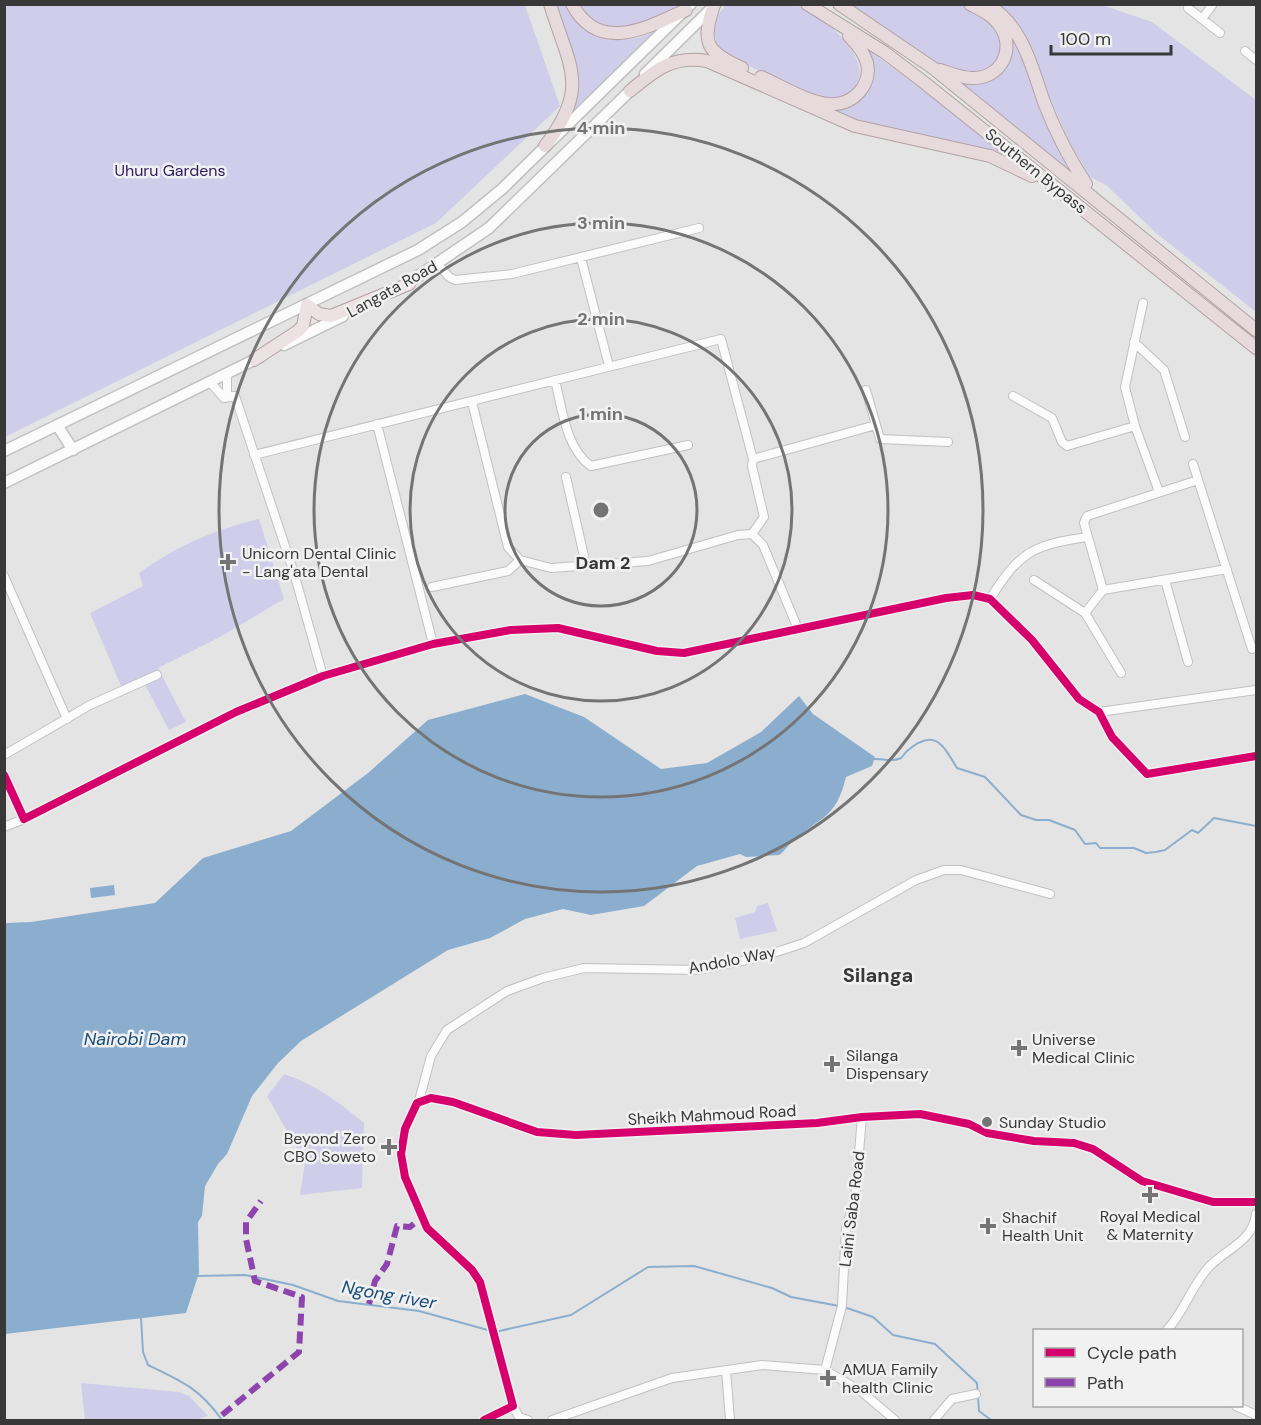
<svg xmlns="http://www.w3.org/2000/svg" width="1261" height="1425" font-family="'DM Sans',sans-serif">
	<rect width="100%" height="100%" fill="#e4e4e4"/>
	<path fill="#d0cdea" d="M959 4C982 12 1017 37 995 64 990 70 983 73 975 74 941 74 875 24 845 5Z
		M4 5H525L560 106 436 223 5 437Z
		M554 5H566C578 30 609 43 637 38 646 37 657 29 666 24L570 118 574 107Z
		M580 5H680C645 22 608 47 580 5Z
		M726 5C744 5 780 1 795 5 818 10 873 57 857 83 854 90 848 95 840 97 819 103 737 61 718 49 713 31 713 18 726 5Z
		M998 5H1102L1152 22 1256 100V312L1156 233 1106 185 1090 177 1070 143 1049 96 1034 53 1022 29Z
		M1004 24 1019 47 1080 182 949 76C997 88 1022 76 1004 24Z
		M861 45 975 127 1019 166 832 114 831 107 862 96Z
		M259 519 284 599 220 637 158 668 186 722 169 730 141 677 121 686 90 613 143 586 139 573C177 546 213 530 259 519Z
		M768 903 777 931 740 939 735 918 755 912 757 906Z
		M284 1074C315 1084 340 1103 364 1123L362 1188 300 1195 305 1163 267 1096Z
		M81 1383 179 1392 189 1396 208 1416 195 1420H85Z"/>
	<path fill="#8caece" d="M525 694 584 717 661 769 707 763 761 732 799 696 813 714 875 757 872 766 846 777C836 819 821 816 793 841 788 845 785 851 779 855L746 857 740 854 697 866 644 906 591 915 563 909 525 919 490 938 448 950 301 1041 278 1063 252 1096 227 1154 218 1164 205 1186 202 1216 198 1222 199 1273 186 1313 5 1334V923L31 922 155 903 203 858 291 831 368 773 428 720Z
		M114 885 115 895 91 898 90 888Z"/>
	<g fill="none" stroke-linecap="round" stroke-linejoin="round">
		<path stroke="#8caece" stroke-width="2" d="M873 759C882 758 891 763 901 758 903 756 905 753 907 751 935 727 943 745 957 768L985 777 1021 815 1036 820H1049L1075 830 1085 844 1096 843 1100 848H1134L1146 853 1156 852 1165 850 1192 830 1198 833 1214 818 1256 826
			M196 1276 245 1275 293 1285 338 1301 419 1311 495 1332 571 1315 648 1267 694 1266 772 1288 791 1297 839 1306
			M844 1307 873 1317 893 1335 935 1344 977 1383 979 1411 991 1420
			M141 1317 143 1352 148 1365C182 1381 200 1389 222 1420"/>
		<g stroke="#c1c1c1" stroke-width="10">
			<path id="minor" d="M1188 8 1220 33
				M1202 19 1213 4
				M1245 51 1256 60
				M581 258 609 366
				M438 264 449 277 455 280 512 274 699 228
				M1143 303 1125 387 1135 426 1159 492
				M1134 342 1164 370 1185 437
				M227 373V396H232
				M555 380C562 408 566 449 591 466L688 445
				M210 382 224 398 235 396
				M866 390 880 439 948 442
				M235 396 294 573 323 676
				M1013 396 1052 418 1062 442 1067 446 1135 426
				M472 402 508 547 520 560 551 568 648 561 738 535 752 534 763 545 798 629
				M377 424 433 644
				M254 455 721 339 753 459
				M1193 464 1252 649
				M566 477 586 565
				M1198 480 1087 516 1084 523 1103 590 1227 569
				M752 534 764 517 752 466 753 459 876 425
				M4 576 67 719
				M1034 580 1085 613 1121 673
				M1165 580 1188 662
				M432 587 508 571 520 560
				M990 599C1020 551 1033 545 1087 537
				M1085 613 1103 590
				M1099 712 1256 690
				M4 755 90 705 157 675
				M4 775 24 819 236 712 323 676 433 644 511 630 558 628 657 651 684 653 946 598 973 595 990 599 1032 640 1079 699 1099 712 1112 737 1147 774 1256 756
				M4 827 24 819
				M419 1101 431 1056 447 1030 507 991 543 978 584 968 697 970 761 957 804 943 916 880 944 870H961L1050 894
				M1167 1330C1184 1312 1191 1287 1208 1268 1225 1249 1253 1242 1256 1214
				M726 1370 730 1420
				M825 1370 842 1306 846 1228 855 1199 862 1117
				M513 1406 519 1417 528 1420
				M1236 1406 1256 1415
				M484 1420 513 1406 480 1282 472 1270 427 1228 405 1177 401 1154 405 1129 417 1103 431 1098 453 1102 537 1132 576 1135 817 1123 862 1117 920 1114 969 1124 987 1133 1034 1141 1074 1143 1093 1149 1142 1181 1213 1202H1256
				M552 1420 672 1378 762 1365 825 1370 862 1392 895 1420
				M934 1420 952 1399 976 1394"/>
		</g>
		<g stroke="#c1c1c1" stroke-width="13">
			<path id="secondary" d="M645 74 715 5
				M402 287 489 228 635 86
				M284 345 343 316
				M57 425 73 450
				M4 451 418 250 462 222 502 189 691 4
				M4 483 262 356"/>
		</g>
		<g stroke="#b2a2a4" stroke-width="14">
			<path id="primary" d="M254 360 298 331 303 326 307 305 319 314 331 316 409 284"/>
		</g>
		<g stroke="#b2a2a4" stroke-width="14">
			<path id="trunk" d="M572 4C599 55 648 27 686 10
				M807 4 884 52 921 80 1256 348
				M839 4 933 68 1256 330
				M987 4C1023 26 1031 65 1044 102 1055 131 1069 158 1086 184
				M714 5C701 43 706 52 742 68
				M940 70C950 73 961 78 972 78 1001 79 1016 49 1000 26 993 15 981 10 970 4
				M761 77C781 86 807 102 829 104 852 106 872 86 867 63 864 52 856 43 849 36
				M630 91C655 70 673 55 707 61L855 126 990 156 1032 176
				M545 146C591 86 569 67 550 4"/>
		</g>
		<use href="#minor" stroke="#fbfbfb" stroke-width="8"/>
		<use href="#secondary" stroke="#fbfbfb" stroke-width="10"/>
		<use href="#primary" stroke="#ece2e4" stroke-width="12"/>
		<use href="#trunk" stroke="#e6dadc" stroke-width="12"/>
		<path stroke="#8e44ad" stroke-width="6" stroke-dasharray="12 6" stroke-linecap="butt" d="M369 1304 375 1281 387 1264 397 1226 410 1227 421 1218
			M222 1415 299 1352 302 1297 255 1281 246 1239V1222L261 1201"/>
		<g stroke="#f1f1f2" stroke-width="11">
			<path id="cycleway" d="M4 775 24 819 236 712 323 676 433 644 511 630 558 628 657 651 684 653 946 598 973 595 990 599 1032 640 1079 699 1099 712 1112 737 1147 774 1256 756
				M484 1420 513 1406 480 1282 472 1270 427 1228 405 1177 401 1154 405 1129 417 1103 431 1098 453 1102 537 1132 576 1135 817 1123 862 1117 920 1114 969 1124 987 1133 1034 1141 1074 1143 1093 1149 1142 1181 1213 1202H1256"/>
		</g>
		<use href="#cycleway" stroke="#d6006c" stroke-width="8"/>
	</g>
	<g fill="none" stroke="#747475" stroke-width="3">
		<circle cx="601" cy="510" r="96"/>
		<circle cx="601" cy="510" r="191"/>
		<circle cx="601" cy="510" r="287"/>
		<circle cx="601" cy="510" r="382"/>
	</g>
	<g fill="#747475" stroke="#f1f1f2" stroke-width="2">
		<path d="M225 553h6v6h6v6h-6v6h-6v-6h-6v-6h6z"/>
		<path d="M1016 1039h6v6h6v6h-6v6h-6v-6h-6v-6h6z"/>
		<path d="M829 1055h6v6h6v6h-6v6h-6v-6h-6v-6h6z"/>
		<circle cx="987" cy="1122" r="6"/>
		<path d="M386 1138h6v6h6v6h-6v6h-6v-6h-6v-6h6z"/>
		<path d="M1147 1186h6v6h6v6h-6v6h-6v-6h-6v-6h6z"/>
		<path d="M985 1217h6v6h6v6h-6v6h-6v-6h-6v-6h6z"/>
		<path d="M825 1369h6v6h6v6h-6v6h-6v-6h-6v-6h6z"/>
	</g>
	<g text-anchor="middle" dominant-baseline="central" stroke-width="5" stroke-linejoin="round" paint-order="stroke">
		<g font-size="16" fill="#2b1b5f" stroke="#f1f1f2">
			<text x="170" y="170">Uhuru Gardens</text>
		</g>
		<g font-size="16" fill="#383839" stroke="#f1f1f2">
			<text transform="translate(1036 171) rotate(39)">Southern Bypass</text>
			<text transform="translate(392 289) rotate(-29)">Langata Road</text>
			<text transform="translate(732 960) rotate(-11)">Andolo Way</text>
			<text transform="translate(712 1115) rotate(-3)">Sheikh Mahmoud Road</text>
			<text transform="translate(852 1209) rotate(-83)">Laini Saba Road</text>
		</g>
		<g font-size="16" fill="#383839" stroke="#f1f1f2" text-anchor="start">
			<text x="242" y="553">Unicorn Dental Clinic<tspan x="242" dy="18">- Lang'ata Dental</tspan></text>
			<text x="1032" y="1039">Universe<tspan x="1032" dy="18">Medical Clinic</tspan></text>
			<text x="846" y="1055">Silanga<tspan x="846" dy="18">Dispensary</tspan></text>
			<text x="999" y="1122">Sunday Studio</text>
			<text x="376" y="1138" text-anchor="end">Beyond Zero<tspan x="376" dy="18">CBO Soweto</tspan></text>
			<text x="1150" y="1216" text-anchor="middle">Royal Medical<tspan x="1150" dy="18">&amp; Maternity</tspan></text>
			<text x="1002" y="1217">Shachif<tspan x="1002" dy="18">Health Unit</tspan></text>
			<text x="842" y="1369">AMUA Family<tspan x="842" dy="18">health Clinic</tspan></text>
		</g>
		<g font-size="18" font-weight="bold" fill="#383839" stroke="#f1f1f2">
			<text x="603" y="563">Dam 2</text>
		</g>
		<g font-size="18" font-style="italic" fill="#184d79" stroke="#f1f1f2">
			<text x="135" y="1039">Nairobi Dam</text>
			<text transform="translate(389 1295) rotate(10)">Ngong river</text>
		</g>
		<g font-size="20" font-weight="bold" fill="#383839" stroke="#f1f1f2">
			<text x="878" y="975">Silanga</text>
		</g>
	</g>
	<circle cx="601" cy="510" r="9" fill="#747475" stroke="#f1f1f2" stroke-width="3"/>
	<g font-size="18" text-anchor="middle" font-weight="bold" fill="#747475" stroke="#f1f1f2" stroke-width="5" stroke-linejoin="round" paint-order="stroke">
		<text x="601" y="134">4 min</text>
		<text x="601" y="229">3 min</text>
		<text x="601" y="325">2 min</text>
		<text x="601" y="420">1 min</text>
	</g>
	<rect width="1261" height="1425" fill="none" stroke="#383839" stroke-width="12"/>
	<rect x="1033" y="1329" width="210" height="78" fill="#f1f1f2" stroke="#a7a7a8" stroke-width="1.5"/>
	<rect x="1045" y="1348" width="30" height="9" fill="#d6006c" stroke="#a7a7a8" stroke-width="1.5"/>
	<text x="1087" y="1359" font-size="18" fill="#383839">Cycle path</text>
	<rect x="1045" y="1378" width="30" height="9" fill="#8e44ad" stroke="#a7a7a8" stroke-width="1.5"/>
	<text x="1087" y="1389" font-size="18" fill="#383839">Path</text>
	<path d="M1051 45v9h120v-9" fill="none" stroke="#383839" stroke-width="3"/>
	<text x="1060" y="45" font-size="18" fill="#383839" stroke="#f1f1f2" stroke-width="4.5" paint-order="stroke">100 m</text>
</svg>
